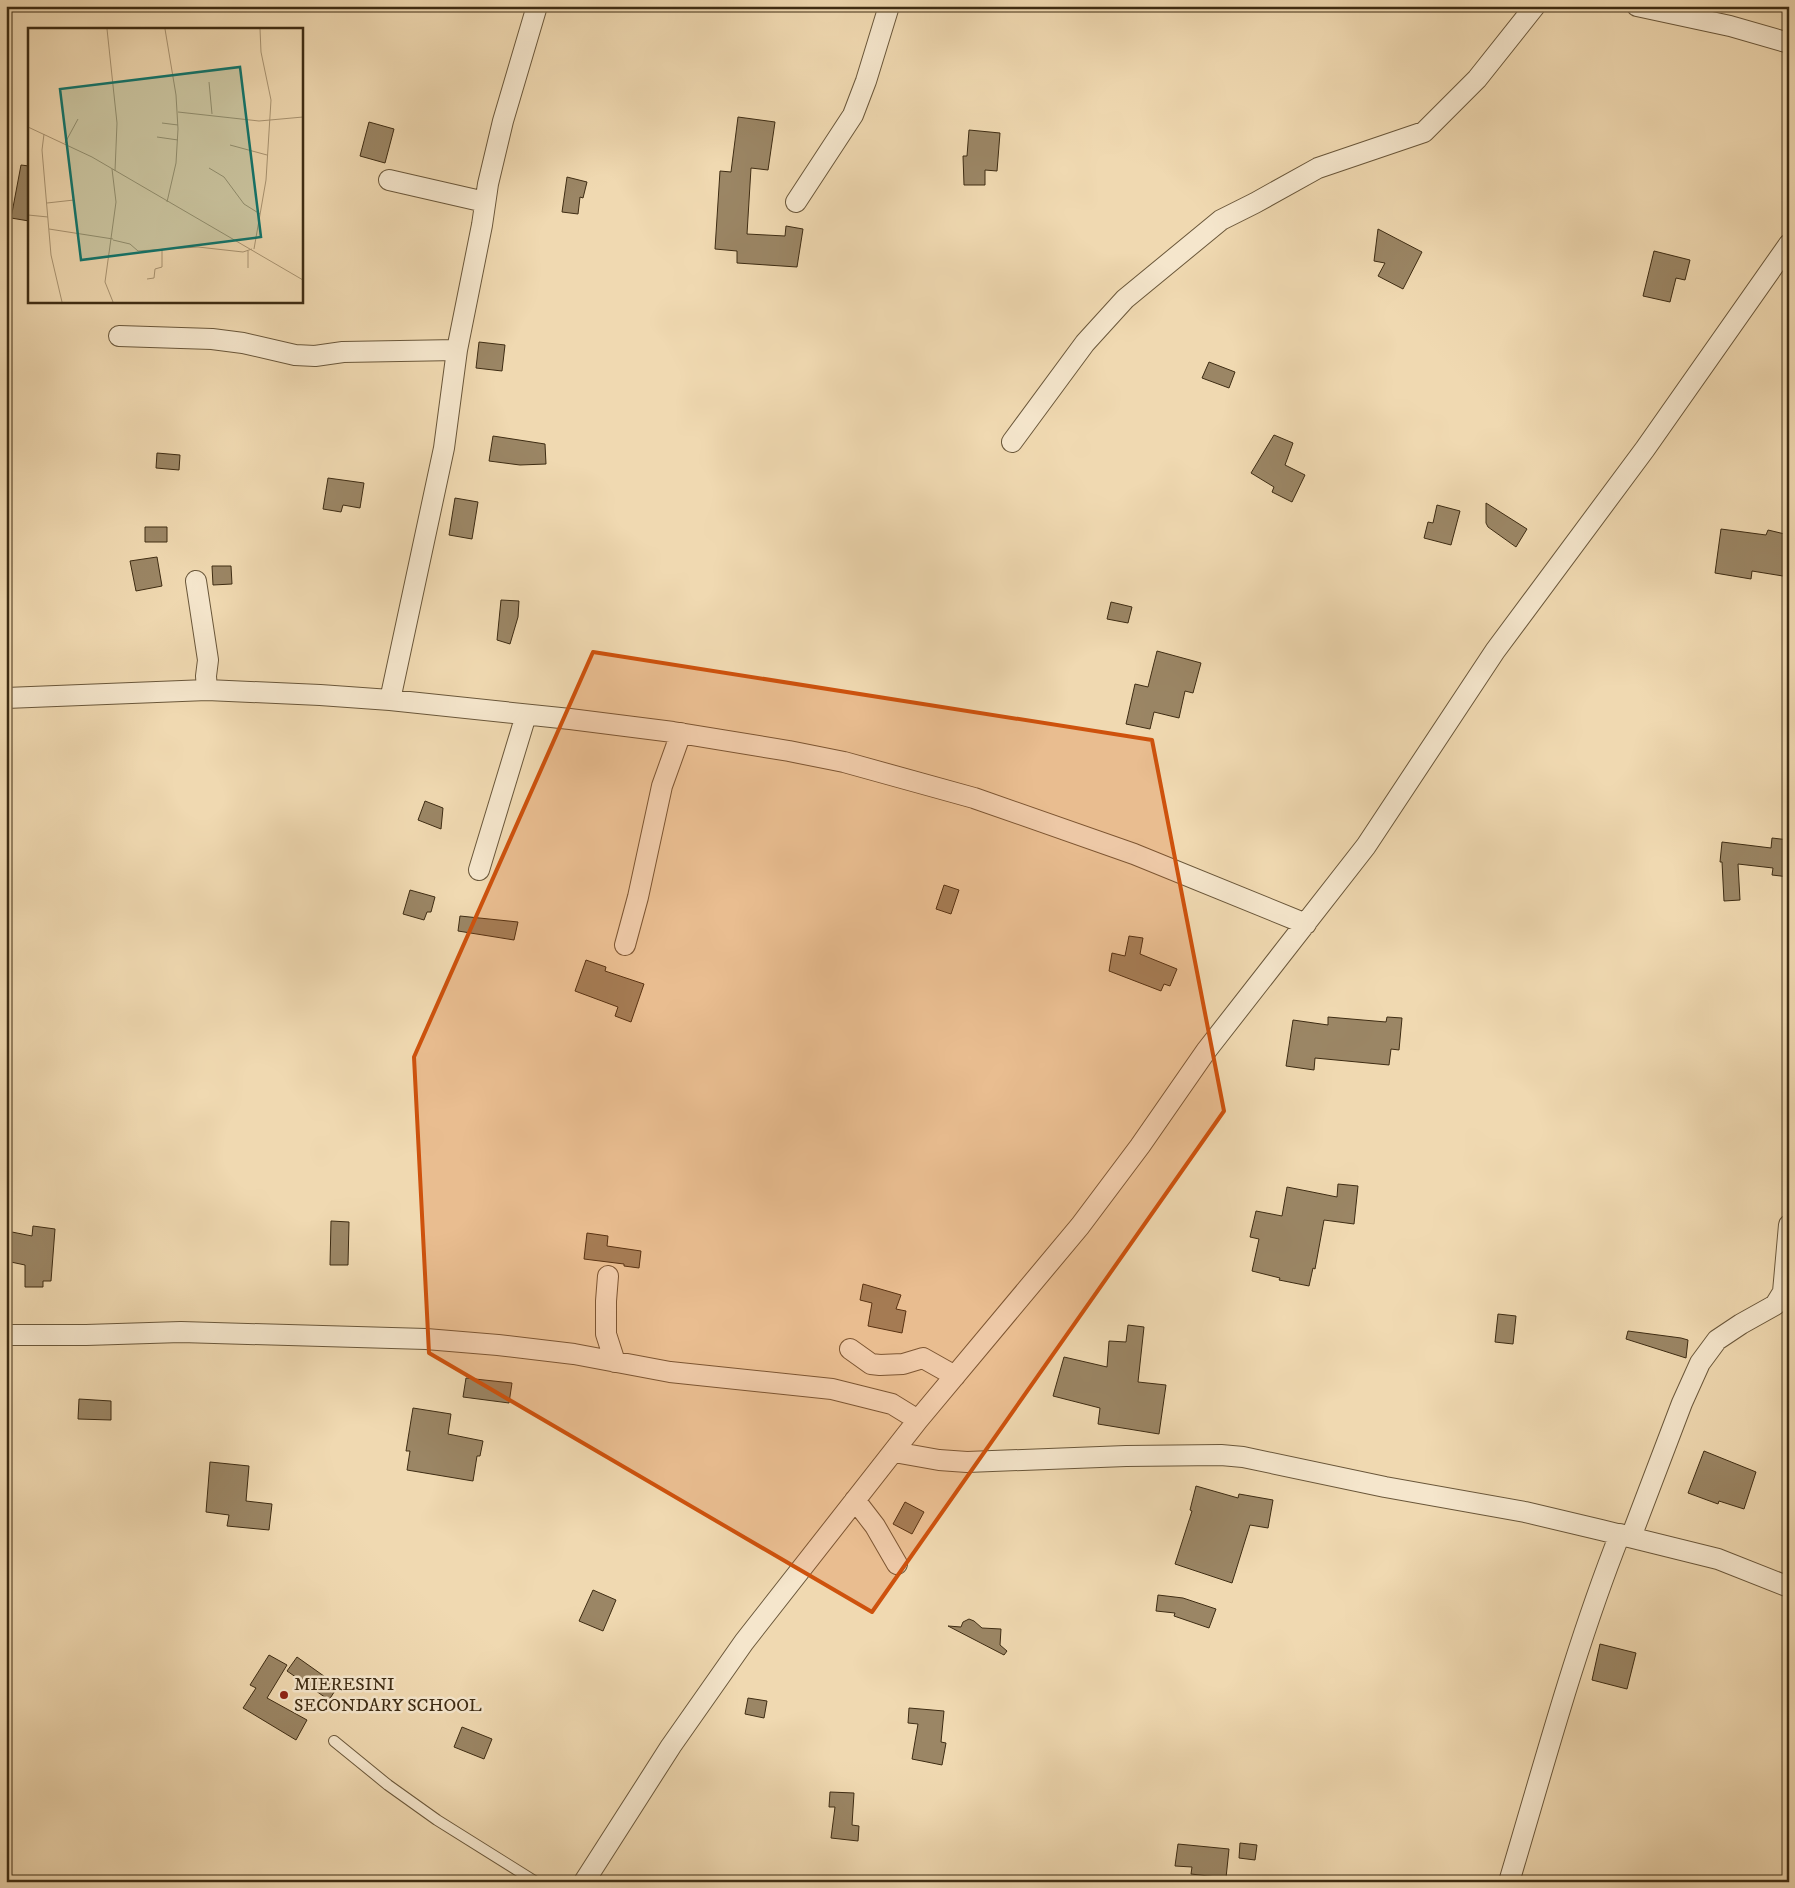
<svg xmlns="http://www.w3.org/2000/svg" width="1795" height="1888" font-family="'IM FELL DW Pica',serif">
	<rect width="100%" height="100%" fill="#f0d9b1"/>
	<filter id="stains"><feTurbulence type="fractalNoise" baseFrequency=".004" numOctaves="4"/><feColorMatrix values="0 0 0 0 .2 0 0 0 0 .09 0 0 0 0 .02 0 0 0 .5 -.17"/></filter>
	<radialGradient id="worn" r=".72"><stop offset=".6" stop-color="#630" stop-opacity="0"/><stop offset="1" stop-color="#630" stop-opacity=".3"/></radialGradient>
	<path fill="#9b8665" stroke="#3e2c13" d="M738 117 775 122 768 170 751 168 747 234 785 236 786 226 803 229 797 267 737 263V251L715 249 720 171 731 172Z
		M369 122 394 129 385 163 360 156Z
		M969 130 1000 133 997 171 985 170V185H964L963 156H967Z
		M21 165 29 166V221L11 218Z
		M567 177 587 182 583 198 580 197 578 214 562 212Z
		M1378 229 1422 252 1403 289 1378 276 1385 263 1374 261Z
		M1654 251 1690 260 1685 280 1676 278 1670 302 1643 296Z
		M479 342 505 345 502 371 476 368Z
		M1209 362 1235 372 1229 388 1202 378Z
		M1274 435 1293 443 1285 465 1305 475 1292 502 1272 492 1274 487 1251 473Z
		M493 436 545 444 546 464 520 465 489 461Z
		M157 453 180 455 179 470 156 468Z
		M328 478 364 483 360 508 343 505 341 512 323 509Z
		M455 498 478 502 472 539 449 535Z
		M1486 503 1527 529 1516 547 1488 527 1486 523Z
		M1437 505 1460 511 1451 545 1424 538 1428 522 1433 523Z
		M145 527H167V542H145Z
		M1721 529 1766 535 1768 530 1789 535V577L1752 571 1751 579 1715 573Z
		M157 557 162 586 136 591 130 561Z
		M212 566H231L232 584 213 585Z
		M501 600 519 601 518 617 510 644 497 640Z
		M1111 602 1132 607 1128 623 1107 619Z
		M1157 651 1201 663 1193 693 1185 691 1179 718 1154 712 1150 729 1126 724 1135 684 1148 687Z
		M425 801 443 808 441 829 418 820Z
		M1772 838 1789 840V877L1772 875 1773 868 1738 864 1740 900 1724 901 1722 862H1720L1722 842 1771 848Z
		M944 885 959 890 951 914 936 909Z
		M410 890 435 897 431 912H427L424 920 403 914Z
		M460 916 518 922 514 940 458 931Z
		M1129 936 1143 938 1140 954 1177 969 1170 986 1164 984 1161 991 1109 971 1112 953 1125 956Z
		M586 960 606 967 605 971 644 984 631 1022 615 1016 618 1007 575 991Z
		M1328 1017 1386 1022 1387 1017 1402 1018 1399 1050 1391 1049 1389 1065 1315 1058 1314 1070 1286 1066 1293 1020 1328 1025Z
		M1338 1184 1358 1186 1354 1224 1324 1220 1315 1269 1313 1268 1309 1286 1279 1280 1280 1278 1252 1271 1259 1239 1250 1237 1256 1211 1282 1216 1287 1187 1337 1197Z
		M331 1221 349 1222 348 1265H330Z
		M33 1226 55 1229 51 1281H43V1287H25V1265L6 1261 12 1232 32 1236Z
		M587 1233 608 1236 607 1246 641 1251 639 1268 624 1266V1264L584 1259Z
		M863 1284 901 1295 896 1309 906 1311 902 1333 868 1326 872 1303 860 1300Z
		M1498 1314 1516 1316 1513 1344 1495 1342Z
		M1128 1325 1144 1327 1138 1382 1166 1385 1159 1434 1098 1424 1100 1408 1053 1396 1064 1357 1107 1367 1109 1341 1126 1342Z
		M1628 1331 1681 1338 1688 1340 1686 1358 1626 1339Z
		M466 1378 512 1383 509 1403 463 1397Z
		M79 1399 111 1401V1420L78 1419Z
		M413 1408 451 1414 448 1434 483 1441 480 1456H477L473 1481 407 1470 410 1451H406Z
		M1704 1451 1756 1472 1744 1509 1719 1501 1718 1504 1688 1493Z
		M210 1462 249 1466 246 1501 272 1504 269 1530 227 1526 229 1515 206 1512Z
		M1196 1486 1238 1498 1239 1494 1273 1500 1268 1528 1250 1525 1232 1583 1175 1564 1192 1511 1190 1510Z
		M905 1502 924 1512 912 1534 893 1524Z
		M593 1590 616 1600 603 1631 579 1621Z
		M1158 1595 1183 1598 1216 1609 1209 1628 1174 1616 1175 1613 1156 1611Z
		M969 1619 974 1621 982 1628 1001 1629 1000 1645 1007 1651 1004 1655 948 1626 961 1627 963 1622Z
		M1600 1644 1636 1653 1627 1689 1592 1680Z
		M269 1655 287 1665 267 1698 307 1720 296 1740 243 1708 256 1688 250 1685Z
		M297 1657 338 1686 329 1700 287 1671Z
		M748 1698 767 1701 764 1718 745 1714Z
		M909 1708 944 1711 941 1742 946 1743 942 1765 912 1759 918 1724 908 1723Z
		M462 1727 492 1739 484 1759 454 1747Z
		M830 1792 854 1793 852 1825 859 1826 858 1841 831 1838 835 1807H829Z
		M1240 1843 1257 1845 1255 1860 1239 1858Z
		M1178 1844 1229 1849 1226 1878 1191 1874 1192 1867 1175 1866Z"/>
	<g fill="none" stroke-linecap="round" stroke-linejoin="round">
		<g stroke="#6a573a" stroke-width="12">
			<path id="lane" d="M334 1741 388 1785 437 1820 536 1882"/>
		</g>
		<g stroke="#6a573a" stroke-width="22">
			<path id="street" d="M1637 6 1730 26 1789 43
				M389 180 485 202
				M796 202 853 115 866 81 889 6
				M119 336 212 339 243 343 295 355 315 356 343 352 457 350
				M1012 442 1085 343 1125 299 1221 220 1255 203 1318 168 1424 132 1477 79 1535 6
				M196 581 208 660 206 676 207 690
				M6 698 207 690 320 695 390 700 570 719 673 732 789 751 844 762 974 798 1134 854 1306 924
				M390 700 444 448 457 350 482 225 488 184 503 121 537 6
				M479 870 526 715
				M625 945 638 897 662 786 681 733
				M608 1276 606 1301V1334L615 1362
				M6 1335H86L181 1332 426 1339 498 1345 574 1354 670 1372 832 1389 892 1404 918 1420
				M850 1349 871 1364 880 1365 903 1364 923 1358 955 1376
				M894 1452 939 1460 967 1462 1126 1456 1221 1455 1243 1457 1385 1487 1525 1512 1601 1530 1718 1559 1789 1587
				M855 1500 875 1526 897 1564
				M1631 1537 1682 1403 1700 1363 1717 1340 1741 1324 1775 1305 1783 1292 1789 1225
				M584 1882 671 1746 744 1642 918 1420 1080 1226 1140 1146 1206 1051 1366 846 1495 651 1645 449 1789 244
				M1509 1882C1544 1765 1575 1648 1620 1534"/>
		</g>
		<use href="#lane" stroke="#f5e6cc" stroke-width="10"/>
		<use href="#street" stroke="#f5e6cc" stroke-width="20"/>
	</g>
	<path fill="#ce520d" fill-opacity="0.2" stroke="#ce520d" stroke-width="4" stroke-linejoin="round" d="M593 652 1152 740 1224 1111 872 1612 429 1353 414 1057Z"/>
	<circle fill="#8f2418" stroke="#f5e6cc" stroke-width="2" cx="284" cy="1695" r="5"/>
	<g text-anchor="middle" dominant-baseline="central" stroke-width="5" stroke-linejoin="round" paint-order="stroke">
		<g font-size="18" fill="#3e2c13" stroke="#f5e6cc" text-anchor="start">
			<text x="294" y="1685">MIERESINI<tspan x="294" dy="21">SECONDARY SCHOOL</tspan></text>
		</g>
	</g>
	<g transform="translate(28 28)">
		<rect width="275" height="275" fill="#f0d9b1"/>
		<path fill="none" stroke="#a99472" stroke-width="1" d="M79 1 89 95 87 143M137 1 148 67 150 101 148 135 139 174M181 54 184 86M150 84 231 93 275 89M134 95 150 97M0 99 64 129 275 252M16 106 14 122 23 227 34 274M129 109 150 112M37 115 50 91M202 117 239 127M181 140 196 149 216 176 232 186M84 141 88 174 77 254 85 274M19 175 46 172M0 187 20 189M21 201 85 211M85 212 102 216 110 223 170 219 215 224 224 221M226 221 238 152 243 72 233 24 232 1M220 240V223M119 251 126 250 127 241 134 239V222"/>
		<path fill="#0f766e" fill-opacity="0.15" stroke="#0f766e" stroke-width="2.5" d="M212 39 233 209 53 232 32 61Z"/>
		<rect width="275" height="275" fill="none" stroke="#3e2c13" stroke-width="2.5"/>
	</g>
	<rect width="1795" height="1888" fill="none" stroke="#f0d9b1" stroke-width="25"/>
	<rect x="8" y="8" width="1780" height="1873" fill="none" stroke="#3e2c13" stroke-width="2.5"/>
	<rect x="12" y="12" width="1770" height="1863" fill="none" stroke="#3e2c13"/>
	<rect width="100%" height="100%" filter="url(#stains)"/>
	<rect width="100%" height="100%" fill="url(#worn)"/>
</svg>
